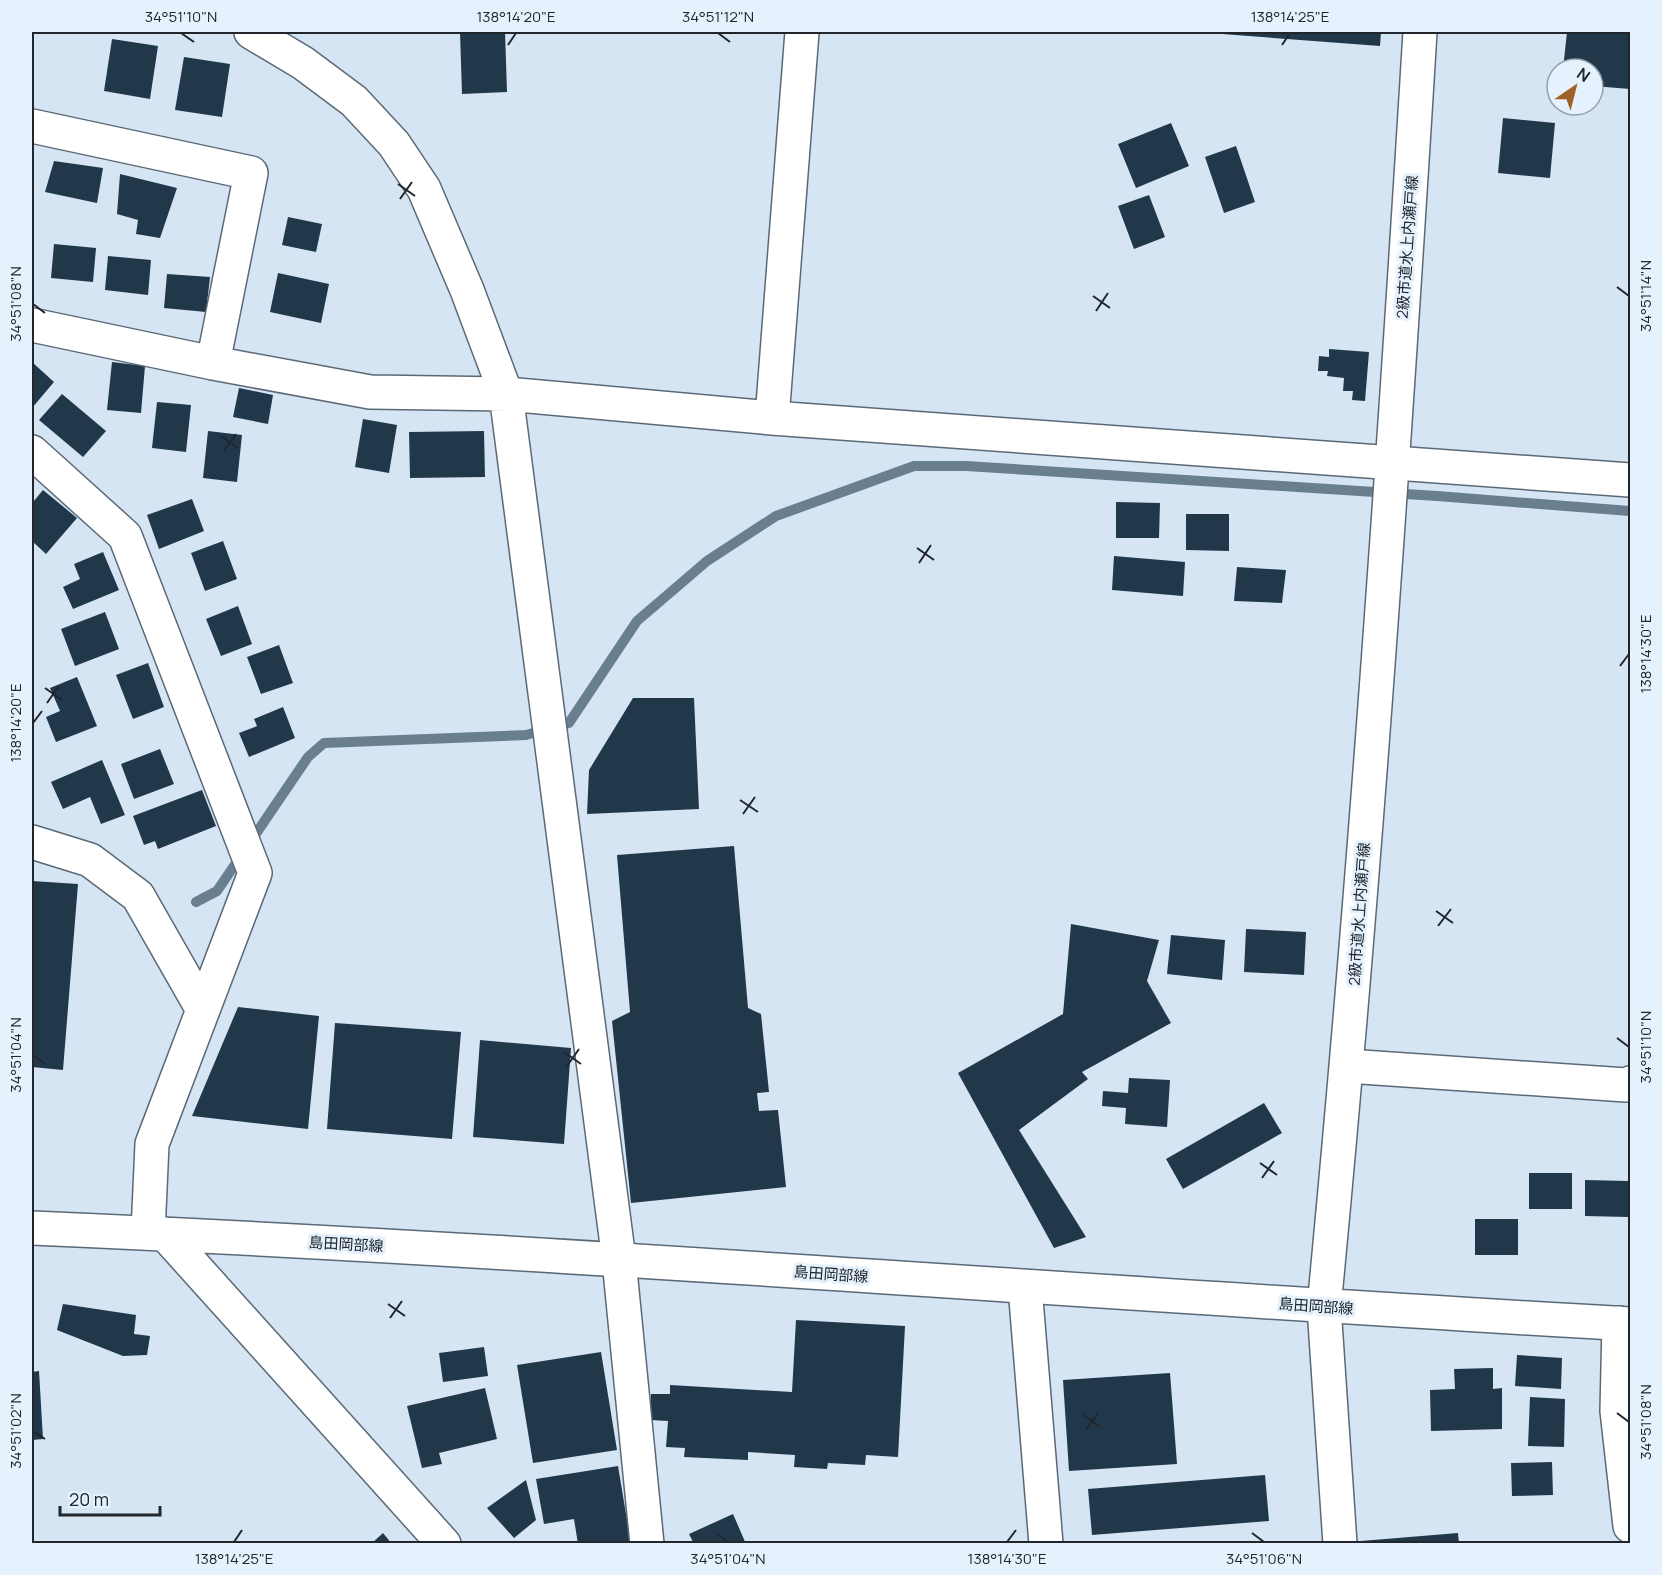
<svg xmlns="http://www.w3.org/2000/svg" width="1662" height="1575" font-family="Manrope,'Noto Sans JP',sans-serif">
	<rect width="100%" height="100%" fill="#d5e5f4"/>
	<g fill="none" stroke-linecap="round" stroke-linejoin="round">
		<path stroke="#697e8f" stroke-width="10" d="M196 902 217 891 308 757 324 743 526 735 569 723 637 621 707 561 776 516 914 466H966L1437 496 1630 511"/>
	</g>
	<path fill="#21384b" d="M460 32H505L507 92 462 94Z
		M1209 32H1381L1380 46 1209 33Z
		M1567 32H1630V89L1593 86V69H1563Z
		M112 39 158 46 150 99 104 91Z
		M184 57 230 64 222 117 175 110Z
		M1503 118 1555 123 1550 178 1498 173Z
		M1171 123 1189 166 1136 188 1118 144Z
		M1236 146 1255 202 1224 213 1205 157Z
		M54 161 103 168 97 203 45 192Z
		M120 174 177 188 160 238 136 234 138 220 117 214Z
		M1149 195 1165 237 1134 249 1118 206Z
		M288 217 322 224 316 252 282 245Z
		M54 244 96 248 93 282 51 278Z
		M108 256 151 260 148 295 105 290Z
		M278 273 329 284 321 323 270 312Z
		M167 274 210 277 206 312 164 308Z
		M1329 349 1369 352 1365 401 1352 400 1353 391H1343L1344 378 1327 376 1328 371H1318L1319 356 1329 357Z
		M32 362 54 382 32 408Z
		M112 362 145 366 141 413 107 410Z
		M239 388 273 395 268 424 233 417Z
		M62 394 106 431 83 457 39 420Z
		M157 402 191 405 186 452 152 448Z
		M363 419 397 425 389 473 355 467Z
		M208 431 242 435 237 482 203 478Z
		M484 431 485 477 410 478 409 432Z
		M43 490 77 518 46 554 32 541V501L33 502Z
		M192 499 204 531 159 549 147 515Z
		M1116 502 1160 503 1159 538H1116Z
		M1186 514H1229V551L1186 550Z
		M223 541 237 579 205 591 191 553Z
		M103 552 119 590 73 609 63 587 80 579 74 564Z
		M1114 556 1185 562 1183 596 1112 590Z
		M1237 567 1286 570 1282 603 1234 601Z
		M238 606 252 644 221 656 206 619Z
		M105 612 119 649 75 666 61 629Z
		M279 645 293 683 261 694 247 657Z
		M148 663 164 707 133 719 116 675Z
		M77 677 97 726 56 742 46 717 60 711 50 688Z
		M633 698H694L699 809 587 814 589 770Z
		M283 707 295 738 249 757 239 733 257 726 254 719Z
		M160 749 174 784 134 799 121 764Z
		M102 760 125 815 101 824 90 797 63 809 51 782Z
		M202 790 216 826 158 849 155 841 144 845 133 816Z
		M734 846 748 1008 761 1014 769 1092 757 1093 759 1111 778 1110 786 1187 631 1203 612 1021 630 1012 617 855Z
		M32 881 78 884 63 1070 32 1067Z
		M1071 924 1159 940 1147 981 1171 1023 1082 1072 1088 1079 1019 1130 1086 1237 1054 1248 958 1073 1063 1014Z
		M1246 929 1306 932 1304 975 1244 972Z
		M1171 935 1225 940 1222 980 1167 974Z
		M238 1007 319 1016 308 1129 192 1116Z
		M335 1023 461 1032 452 1139 327 1129Z
		M480 1040 571 1048 564 1144 473 1137Z
		M1129 1078 1170 1080 1167 1127 1125 1124 1126 1108 1102 1106 1103 1091 1128 1093Z
		M1264 1103 1282 1133 1183 1189 1166 1159Z
		M1529 1173H1572V1209H1529Z
		M1585 1180 1628 1181V1217L1585 1216Z
		M1475 1219H1518V1255H1475Z
		M63 1304 136 1315 134 1334 150 1336 147 1355 123 1356 57 1330Z
		M796 1320 905 1326 898 1457 866 1455 865 1465 828 1463 827 1469 794 1467 795 1455 748 1452V1460L684 1457 685 1448 666 1447 668 1421 650 1420 651 1394H670V1385L792 1392Z
		M484 1347 488 1376 443 1382 439 1353Z
		M601 1352 617 1450 533 1463 517 1365Z
		M1517 1355 1562 1358 1561 1389 1515 1386Z
		M1493 1368V1389L1502 1388V1429L1431 1431 1430 1390 1455 1389 1454 1369Z
		M39 1371 43 1439 32 1440V1372Z
		M1170 1373 1177 1464 1069 1471 1063 1380Z
		M485 1388 497 1439 439 1453 442 1464 422 1468 407 1406Z
		M1530 1397 1565 1399 1564 1447 1528 1446Z
		M1552 1462 1553 1495 1512 1496 1511 1463Z
		M618 1466 631 1544H578L574 1519 544 1524 536 1479Z
		M1265 1475 1269 1521 1092 1535 1088 1489Z
		M526 1480 536 1520 514 1538 487 1508Z
		M733 1514 746 1544H694L689 1534Z
		M383 1533 392 1544H371Z
		M1458 1533 1459 1544H1361V1541Z"/>
	<g fill="none" stroke-linecap="round" stroke-linejoin="round">
		<g stroke="#5b6976" stroke-width="36">
			<path id="street" d="M32 126 251 173 213 363
				M32 325 213 363 370 392 506 394 772 418 1630 480
				M506 394 619 1260 647 1544
				M772 418 802 32
				M32 452 125 536 255 873 152 1144 148 1233
				M32 842 90 860 138 896 203 1010
				M1347 1066 1626 1085 1630 1083
				M1025 1287 1046 1544
				M1324 1307 1340 1544
				M1619 1323 1617 1411 1630 1526"/>
		</g>
		<g stroke="#5b6976" stroke-width="36">
			<path id="secondary" d="M251 32 303 63 354 101 394 144 424 189 467 290 506 394
				M32 1228C565 1251 1097 1294 1630 1324
				M165 1234 444 1544
				M1324 1307C1365 882 1394 457 1420 32"/>
		</g>
		<use href="#street" stroke="#fff" stroke-width="33"/>
		<use href="#secondary" stroke="#fff" stroke-width="33"/>
	</g>
	<path fill="none" stroke="#20262c" stroke-width="2" d="M181 33 194 42M718 33 730 42M508 45 516 33M1282 45 1290 33M398 184 415 196M400 199 412 182M1617 287 1629 296M1093 296 1110 308M33 304 45 313M1096 311 1108 293M221 436 238 448M224 451 236 434M917 548 934 560M919 563 931 545M1620 666 1629 654M45 688 62 700M47 703 59 686M33 723 42 711M740 800 758 812M743 814 755 797M1436 911 1453 923M1438 926 1451 909M1617 1038 1629 1047M564 1052 581 1064M33 1055 45 1064M567 1066 579 1049M1260 1163 1277 1175M1262 1178 1274 1161M388 1304 405 1316M390 1318 402 1301M1617 1413 1629 1422M1083 1415 1100 1427M1086 1430 1098 1413M33 1431 45 1439M716 1533 728 1542M1252 1533 1264 1542M234 1542 242 1530M1007 1542 1016 1530"/>
	<g text-anchor="middle" dominant-baseline="central" stroke-width="6" stroke-linejoin="round" paint-order="stroke">
		<g font-size="15" fill="#20262c" stroke="#e5f2fe">
			<text transform="translate(1407 247) rotate(-86)">2級市道水上内瀬戸線</text>
			<text transform="translate(1359 914) rotate(-86)">2級市道水上内瀬戸線</text>
			<text transform="translate(346 1244) rotate(3)">島田岡部線</text>
			<text transform="translate(831 1274) rotate(4)">島田岡部線</text>
			<text transform="translate(1316 1306) rotate(4)">島田岡部線</text>
		</g>
	</g>
	<rect width="1662" height="1575" fill="none" stroke="#e5f2fe" stroke-width="66"/>
	<g transform="translate(1575 87) rotate(35)"><circle r="28" fill="#e5f2fe" stroke="#96a0aa" stroke-width="1.5"/>
	<path d="M0-4.5L10 22L0 15L-10 22Z" fill="#9f6127"/>
	<text y="-9" font-size="16" font-weight="bold" text-anchor="middle" fill="#20262c">N</text>
	</g>
	<path d="M60 1506v9h100v-9" fill="none" stroke="#20262c" stroke-width="3"/>
	<text x="69" y="1506" font-size="18" fill="#20262c" stroke="#e5f2fe" stroke-width="4.5" paint-order="stroke">20 m</text>
	<rect x="33" y="33" width="1596" height="1509" fill="none" stroke="#20262c" stroke-width="2"/>
	<g font-size="15" text-anchor="middle" fill="#20262c">
		<text x="181" y="22">34°51'10"N</text>
		<text x="516" y="22">138°14'20"E</text>
		<text x="718" y="22">34°51'12"N</text>
		<text x="1290" y="22">138°14'25"E</text>
		<text transform="translate(1646 296) rotate(-90)" y="5">34°51'14"N</text>
		<text transform="translate(16 304) rotate(-90)" y="5">34°51'08"N</text>
		<text transform="translate(1646 654) rotate(-90)" y="5">138°14'30"E</text>
		<text transform="translate(16 723) rotate(-90)" y="5">138°14'20"E</text>
		<text transform="translate(1646 1047) rotate(-90)" y="5">34°51'10"N</text>
		<text transform="translate(16 1055) rotate(-90)" y="5">34°51'04"N</text>
		<text transform="translate(1646 1422) rotate(-90)" y="5">34°51'08"N</text>
		<text transform="translate(16 1431) rotate(-90)" y="5">34°51'02"N</text>
		<text x="234" y="1564">138°14'25"E</text>
		<text x="728" y="1564">34°51'04"N</text>
		<text x="1007" y="1564">138°14'30"E</text>
		<text x="1264" y="1564">34°51'06"N</text>
	</g>
</svg>
